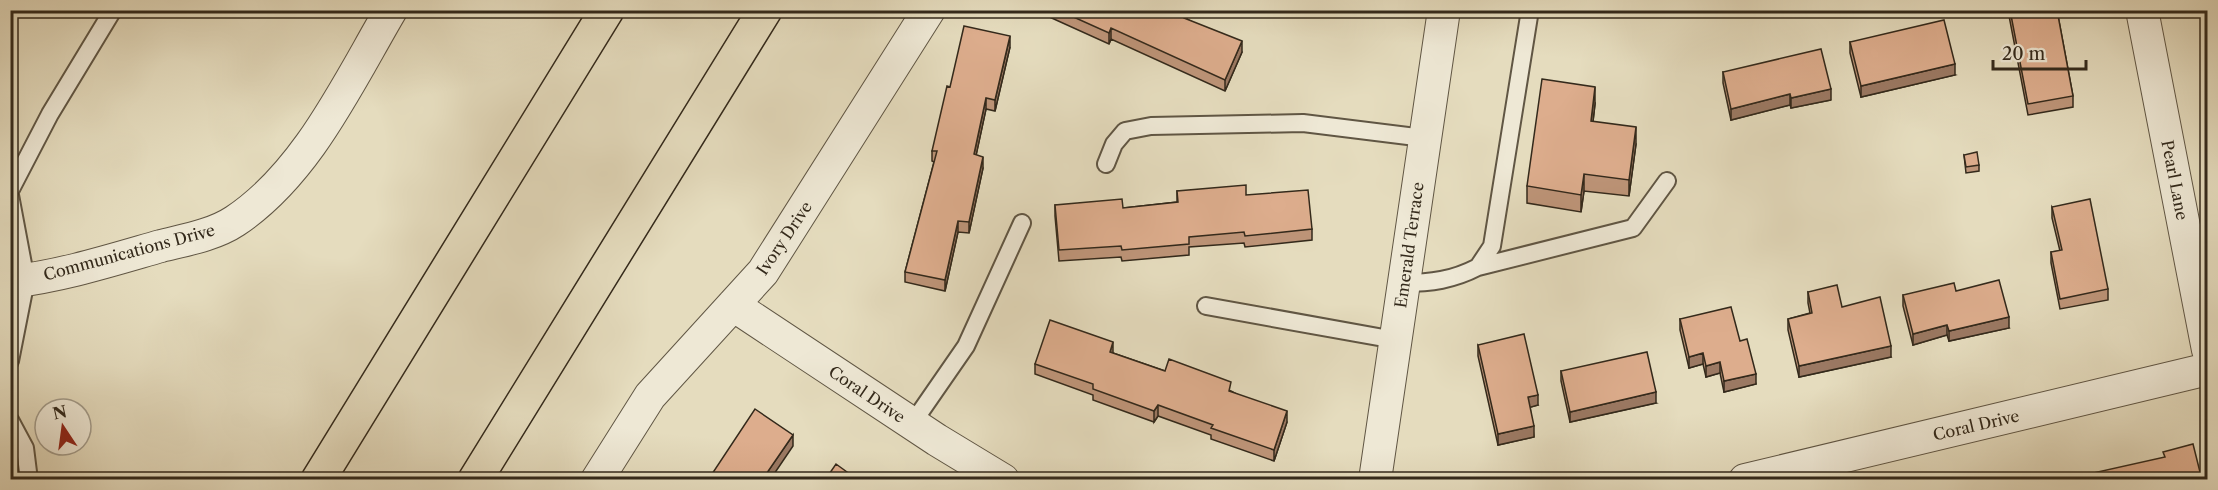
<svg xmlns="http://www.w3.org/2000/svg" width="2218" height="490" font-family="'Libre Caslon Text',serif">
	<rect width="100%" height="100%" fill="#e5dcbe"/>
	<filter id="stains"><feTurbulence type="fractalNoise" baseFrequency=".00333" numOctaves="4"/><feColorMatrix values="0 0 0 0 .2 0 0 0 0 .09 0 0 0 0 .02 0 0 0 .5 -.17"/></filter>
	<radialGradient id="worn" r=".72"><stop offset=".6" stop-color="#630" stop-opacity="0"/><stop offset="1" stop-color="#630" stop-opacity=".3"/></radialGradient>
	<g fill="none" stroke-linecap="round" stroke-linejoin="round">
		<g stroke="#605644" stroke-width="20">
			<path id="service" d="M1106 164 1114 144 1125 131 1151 126 1303 123 1424 138
				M10 191 50 114 113 10
				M10 195 26 280 10 361
				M1478 267 1492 246 1530 10
				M1403 283C1431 283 1453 280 1478 267L1633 228 1667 181
				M1206 306 1395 340
				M10 420 25 448 29 480
				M912 424 966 346 1022 223"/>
		</g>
		<g stroke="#605644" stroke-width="34">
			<path id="minor" d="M2142 10 2208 350
				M10 282C62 276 112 260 161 246 185 240 214 235 235 221 307 173 348 83 391 10
				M733 305 937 440 1003 480
				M597 480 650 396 763 272 929 10
				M1375 480 1444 10
				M1745 480 2208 369"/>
		</g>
		<g stroke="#33291b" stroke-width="36">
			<path id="motorway" d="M318 480 607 10
				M475 480 765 10"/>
		</g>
		<use href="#service" stroke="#eee8d5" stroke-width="16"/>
		<use href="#minor" stroke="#eee8d5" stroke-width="32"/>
		<use href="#motorway" stroke="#e5dcbe" stroke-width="33"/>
	</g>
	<path fill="#be9579" stroke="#33291b" stroke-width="1.5" d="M1034 10H1187V19L1242 52 1225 91 1111 39 1109 44Z
		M2009 10H2057L2073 96V107L2028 115 2009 16Z
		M1850 42 1955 75 1861 97 1850 53Z
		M1010 47 995 111 986 109 976 155 983 168 969 233 958 232 945 291 905 282V272L934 162 932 161V151Z
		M1723 72 1831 100 1791 108 1790 105 1731 120 1723 83Z
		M1595 104 1593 122 1636 144 1629 196 1584 191 1581 212 1527 203V186Z
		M1964 155 1979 165V171L1966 173Z
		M1177 191 1246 195 1312 229V240L1245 247 1244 243 1189 247V255L1122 261 1121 257 1059 261 1055 216V205L1123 208 1177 202Z
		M2052 207 2108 289V300L2060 309 2051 263V252L2060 251 2052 218Z
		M1956 291 2009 328 1949 341 1947 335 1913 345 1903 306V295Z
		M1808 292 1842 307 1891 357 1799 377 1788 330V319L1810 313 1808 303Z
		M1680 319 1740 341 1756 384 1724 392 1720 373 1706 377 1703 364 1689 368 1680 330Z
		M1478 345 1538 405 1530 407 1534 437 1498 445 1478 356Z
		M1113 353 1165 371 1231 391 1287 422 1274 461 1211 439V435L1158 416 1154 422 1093 400V395L1035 374V364Z
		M1561 371 1656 403 1570 422 1561 381Z"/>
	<path fill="#9b7963" stroke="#33291b" stroke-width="1.5" d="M1111 28V39L1109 44V33Z
		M1010 36V47L995 111V100Z
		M1242 41V52L1225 91V80Z
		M1955 64V75L1861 97V86Z
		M1595 87V104L1591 138V121Z
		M1831 89V100L1791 108V98Z
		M1790 94V105L1731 120V109Z
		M986 98V109L974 165V154Z
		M1636 127V144L1629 196V180Z
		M983 157V168L969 233V222Z
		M1584 174V191L1581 212V195Z
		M958 221V232L945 291V280Z
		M2009 317V328L1949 341V331Z
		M1947 325V335L1913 345V334Z
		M1113 342V353L1110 352Z
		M1891 346V357L1799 377V366Z
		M1703 353V364L1689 368V357Z
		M1720 362V373L1706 377V366Z
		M1756 374V384L1724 392V381Z
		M1656 392V403L1570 422V412Z
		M1538 395V405L1528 408V397Z
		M1158 405V416L1154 422V411Z
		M1287 411V422L1274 461V450Z
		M1534 426V437L1498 445V434Z
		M793 435V446L770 480H762Z"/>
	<path fill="#ddad8d" stroke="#33291b" stroke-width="1.5" d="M1058 10H1186L1184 18 1242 41 1225 80 1111 28 1109 33Z
		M2010 10H2057L2073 96 2028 104Z
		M1944 20 1955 64 1861 86 1850 42Z
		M964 26 1010 36 995 100 986 98 974 154 983 157 969 222 958 221 945 280 905 272 937 151H932L947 86 950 87Z
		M1821 49 1831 89 1791 98 1790 94 1731 109 1723 72Z
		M1542 79 1595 87 1591 121 1636 127 1629 180 1584 174 1581 195 1527 186Z
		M1977 152 1979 165 1966 167 1964 155Z
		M1246 185V195L1308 190 1312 229 1245 236 1244 232 1189 237V244L1122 250 1121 246 1059 250 1055 205 1122 199 1123 208 1178 202 1177 191Z
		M2090 199 2108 289 2060 299 2051 252 2062 250 2052 207Z
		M1999 280 2009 317 1949 331 1947 325 1913 334 1903 295 1954 283 1956 291Z
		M1837 285 1842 307 1880 297 1891 346 1799 366 1788 319 1812 313 1808 292Z
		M1731 307 1740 341 1747 339 1756 374 1724 381 1720 362 1706 366 1703 353 1689 357 1680 319Z
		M1050 320 1113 342 1110 352 1165 371 1169 359 1231 382 1229 391 1287 411 1274 450 1211 428 1213 425 1158 405 1154 411 1093 389V384L1035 364Z
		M1524 334 1538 395 1528 397 1534 426 1498 434 1478 345Z
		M1647 352 1656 392 1570 412 1561 371Z
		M755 409 793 435 762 480H708Z
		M2193 444 2202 480H2094L2093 473 2165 457 2163 452Z
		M836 464 858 480H825Z"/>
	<g text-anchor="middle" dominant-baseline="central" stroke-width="4.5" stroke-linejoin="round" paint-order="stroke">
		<g font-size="16" fill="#33291b" stroke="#eee8d5">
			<text transform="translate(2175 180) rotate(79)">Pearl Lane</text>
			<text transform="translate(784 238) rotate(-56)">Ivory Drive</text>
			<text transform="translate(1409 245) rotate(-82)">Emerald Terrace</text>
			<text transform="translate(129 252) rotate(-15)">Communications Drive</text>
			<text transform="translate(867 394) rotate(34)">Coral Drive</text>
			<text transform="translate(1976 425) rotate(-13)">Coral Drive</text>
		</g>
	</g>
	<rect width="2218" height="490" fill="none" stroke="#e5dcbe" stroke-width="36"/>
	<rect x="12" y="12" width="2194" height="466" fill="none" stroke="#33291b" stroke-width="3"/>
	<rect x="18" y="18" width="2182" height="454" fill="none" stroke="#33291b" stroke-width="1.5"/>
	<g transform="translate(63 427) rotate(347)"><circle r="28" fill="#eee8d5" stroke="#a39c8b" stroke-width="1.5"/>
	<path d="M0-4.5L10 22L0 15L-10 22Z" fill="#8f2418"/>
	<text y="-9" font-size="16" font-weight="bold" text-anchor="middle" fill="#33291b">N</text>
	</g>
	<path d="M1993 60v9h93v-9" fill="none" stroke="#33291b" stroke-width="3"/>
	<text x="2002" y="60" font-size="18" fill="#33291b" stroke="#eee8d5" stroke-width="4.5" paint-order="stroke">20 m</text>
	<rect width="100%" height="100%" filter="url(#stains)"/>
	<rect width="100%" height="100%" fill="url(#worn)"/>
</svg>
